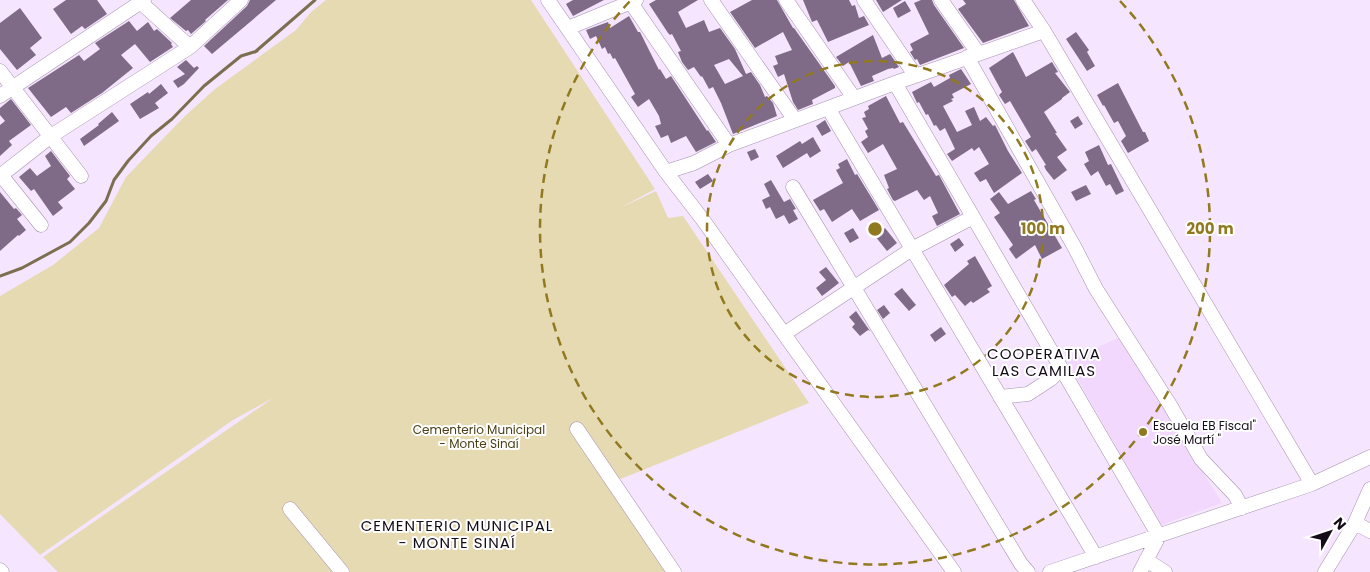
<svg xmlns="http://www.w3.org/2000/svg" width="1370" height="572" font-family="Poppins,sans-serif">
	<rect width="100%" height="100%" fill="#f6e5fe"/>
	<path fill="#f3d8fe" d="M1120 337 1222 503 1161 525 1067 361Z"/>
	<path fill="#e6dab3" d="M326 0H531L655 189 622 207 656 191 668 218 683 216 809 403 608 484 665 572H58L43 557 273 398 233 420 40 555 0 514V296L53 265 99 228 126 177 185 116 215 89 296 30 311 12Z"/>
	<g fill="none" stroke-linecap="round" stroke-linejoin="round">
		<path stroke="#7c6f4f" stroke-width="3" d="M255 52 315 0
			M0 276 22 268 70 242 89 223 106 201 114 180 128 161 151 136 172 119 204 86 241 56 257 51"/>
	</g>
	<path fill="#7f6b87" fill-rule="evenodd" d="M66 0H97L107 14 85 29 82 26 71 34 53 9Z
		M191 0H228L205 20 206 21 191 34 188 30 186 31 170 18Z
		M250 0H276L212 54 204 46 247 6Z
		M573 0H604L573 16 566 4Z
		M656 0H698L678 12 686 28 704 20 709 32 720 28 735 49 746 74 751 72 760 85 765 97 767 96 773 103 777 116 733 134 721 103 713 87 709 89 702 76 701 77 694 67 688 70 682 62 678 52 681 51 672 34 670 35 668 33 649 4ZM729 59 743 76 725 84 714 65Z
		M752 0H777L793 28H794L835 86V88L812 100 813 104 798 110 793 102 784 74 778 77 773 66 778 64 775 56 792 50 783 32 755 48 730 12Z
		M803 0H849L852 6 855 5 859 18 864 16 869 25 828 42 817 20 812 22Z
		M876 0H902L883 12Z
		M921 0H932L934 5 964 48 920 65 917 59 915 60 910 52 913 50 910 44 929 34 914 3Z
		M963 0H1014L1029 26 983 43 958 9 966 4Z
		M905 1 911 11 898 18 893 8Z
		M20 8 42 38 30 48 36 55 17 70 0 49V23Z
		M629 16 638 32H640L659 70 660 69 666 79 671 76 707 131 708 130 716 142 696 152 686 136 671 143 668 135 661 138 655 126 661 124 659 116 649 99 638 107 631 97 635 94 615 58 613 59 610 53 608 54 605 47 602 49 596 36 590 39 586 30 608 22 610 28Z
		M129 21 137 31 148 22 154 31 157 29 172 43 171 44 173 47 150 62 135 44 121 55 133 68 102 93 71 113 66 107 51 117 28 88 79 55 84 61 100 49 95 43Z
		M1076 32 1089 50 1087 52 1095 66 1087 71 1066 39Z
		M873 35 882 58 890 54 899 67 894 69 893 68 888 69 872 76 874 81 861 86 849 62 843 66 836 57Z
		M1013 52 1026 77 1052 62 1058 72 1055 73 1070 92 1062 98V99L1044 112 1057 133H1055L1067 150 1057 157 1067 170 1054 180 1046 170 1044 166 1046 165 1036 149 1032 152 1025 141 1031 137 1010 101 1005 104 999 95 1002 92 989 68Z
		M186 60 194 68 197 66 199 68 184 84 178 88 173 81 185 74 177 67Z
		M961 69 971 84 952 94 954 98 951 99 953 101 943 106 957 132 972 125 965 111 974 107 980 121 986 117 993 126 995 125 1008 151 1022 173 994 193 986 179 980 182 974 173 989 164 979 147 974 151 972 148 952 161 947 154 955 149 945 128 940 131 936 125 934 126 928 114 926 115 919 102 917 103 912 92 931 82 934 87 950 78 949 75Z
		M1118 83 1143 132H1145L1149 141 1128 153 1121 141 1126 136 1118 121 1114 123 1104 105 1103 106 1097 95Z
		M161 84 168 93 155 103 159 108 140 119 130 104 148 92 149 94Z
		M886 96 900 123 903 122 936 176 939 175 960 214 937 226 932 216 938 213 930 196 924 200 917 190 895 201 893 200 887 189 889 188 884 175 897 169 883 144 868 153 861 142 868 137 865 131 868 129 862 118 866 117 864 112 869 109 868 106Z
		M11 99 31 125 9 141 12 145 0 156V125L5 121 0 115V108Z
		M112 112 119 121 84 146 80 139 99 125 98 124Z
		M1078 116 1083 124 1075 129 1070 121Z
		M825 120 831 131 822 136 816 126Z
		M813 137 821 151 810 158 807 153 783 168 776 156 800 141 802 144Z
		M1099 145 1108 165 1111 164 1124 191 1116 195 1110 184 1106 186 1098 171 1091 176 1084 164 1089 161 1085 152Z
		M755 149 759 157 751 161 747 152Z
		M51 151 70 176 67 179 75 189 58 202 63 208 53 216 34 189 31 191 19 177 30 168 37 176 51 166 45 156Z
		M847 159 855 175 857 174 879 210 860 221 852 209 832 222 824 209 820 211 813 200 843 183 836 170 840 168 838 164Z
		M708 174 713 181 700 189 695 182Z
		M771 180 784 202 790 199 796 209 793 210 798 219 789 224 784 215 776 219 770 207 766 209 762 200 770 196 764 184Z
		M1086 185 1091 194 1076 201 1071 192Z
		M1031 191 1036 199 1034 200 1062 248 1042 259 1035 245 1016 259 1009 249 1013 245 994 217 1000 213 990 199 999 192 1008 204Z
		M0 192 14 209 16 208 22 215 17 219 26 230 19 236 18 235 0 251Z
		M853 228 859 238 850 243 844 233Z
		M885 228 897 243 887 251 875 236Z
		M959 238 964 245 955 252 950 244Z
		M975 256 992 286 987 289 990 292 973 303 971 301 965 306 955 295 952 297 944 285 969 264 967 261Z
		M826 267 839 283 822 296 816 288 826 280 819 272Z
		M902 288 916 305 909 311 894 294Z
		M884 305 890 313 883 319 877 310Z
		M856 311 870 331 868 330 860 336 852 327 855 324 849 317Z
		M941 327 946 334 935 342 930 335Z"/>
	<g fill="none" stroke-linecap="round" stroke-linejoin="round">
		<g stroke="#a591ae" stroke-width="15">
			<path id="minor" d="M138 0 190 47
				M548 0 666 172 703 220 784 334 912 249 973 217
				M629 0 729 145
				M711 0 795 120
				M786 0 854 98
				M864 0 915 75
				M941 0 978 53
				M1023 0 1044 31 1312 484
				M568 28 636 0
				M967 57 1075 248 1096 289 1170 405 1201 459 1235 495 1242 508
				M0 71 81 176
				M895 83 1159 536 1140 572
				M0 96 144 0
				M828 108 1096 557
				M666 172 694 163 729 145 895 83 1044 31
				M1 175 41 225
				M0 176 51 136 190 47 241 0
				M793 187 1021 564 1028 572
				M784 334 954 572
				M1000 397 1028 394 1051 379 1061 369
				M577 429 674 572
				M290 509 342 572
				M1355 523 1370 531
				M1146 560 1165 572
				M0 570 2 572
				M1050 572 1312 484 1370 457
				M1325 572 1355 523 1370 489"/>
		</g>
		<use href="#minor" stroke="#fff" stroke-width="14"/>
	</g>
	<g fill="none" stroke="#91791f" stroke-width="2.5" stroke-dasharray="9 6">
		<circle cx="875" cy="229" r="168"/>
		<path d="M1120 1A335 335 0 1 1 630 1"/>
	</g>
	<circle fill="#91791f" stroke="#fff" stroke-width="2" cx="1143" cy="432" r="5"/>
	<g text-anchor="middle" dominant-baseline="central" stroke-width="4" stroke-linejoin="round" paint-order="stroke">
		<g font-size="12" fill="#140d17" stroke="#fff" text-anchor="start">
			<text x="1153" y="425">Escuela EB Fiscal"<tspan x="1153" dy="14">José Martí "</tspan></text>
		</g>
		<g font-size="12" fill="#4b3f16" stroke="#fff">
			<text x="479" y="429">Cementerio Municipal<tspan x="479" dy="14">- Monte Sinaí</tspan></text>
		</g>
		<g font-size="15" letter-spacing="1" fill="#140d17" stroke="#fff">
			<text x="1044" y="353">COOPERATIVA<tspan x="1044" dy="17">LAS CAMILAS</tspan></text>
			<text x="457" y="525">CEMENTERIO MUNICIPAL<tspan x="457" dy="17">- MONTE SINAÍ</tspan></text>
		</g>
	</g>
	<circle cx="875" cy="229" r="8" fill="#91791f" stroke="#fff" stroke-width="2.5"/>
	<g font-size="15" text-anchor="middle" font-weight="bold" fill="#91791f" stroke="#fff" stroke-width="4" stroke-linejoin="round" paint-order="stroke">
		<text x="1043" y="234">100 m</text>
		<text x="1210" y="234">200 m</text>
	</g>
	<g transform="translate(1330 532) rotate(50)" stroke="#ffffff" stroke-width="4" paint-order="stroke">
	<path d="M0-4L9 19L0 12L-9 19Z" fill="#140d17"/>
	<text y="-8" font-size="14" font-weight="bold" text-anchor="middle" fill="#140d17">N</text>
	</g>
</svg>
